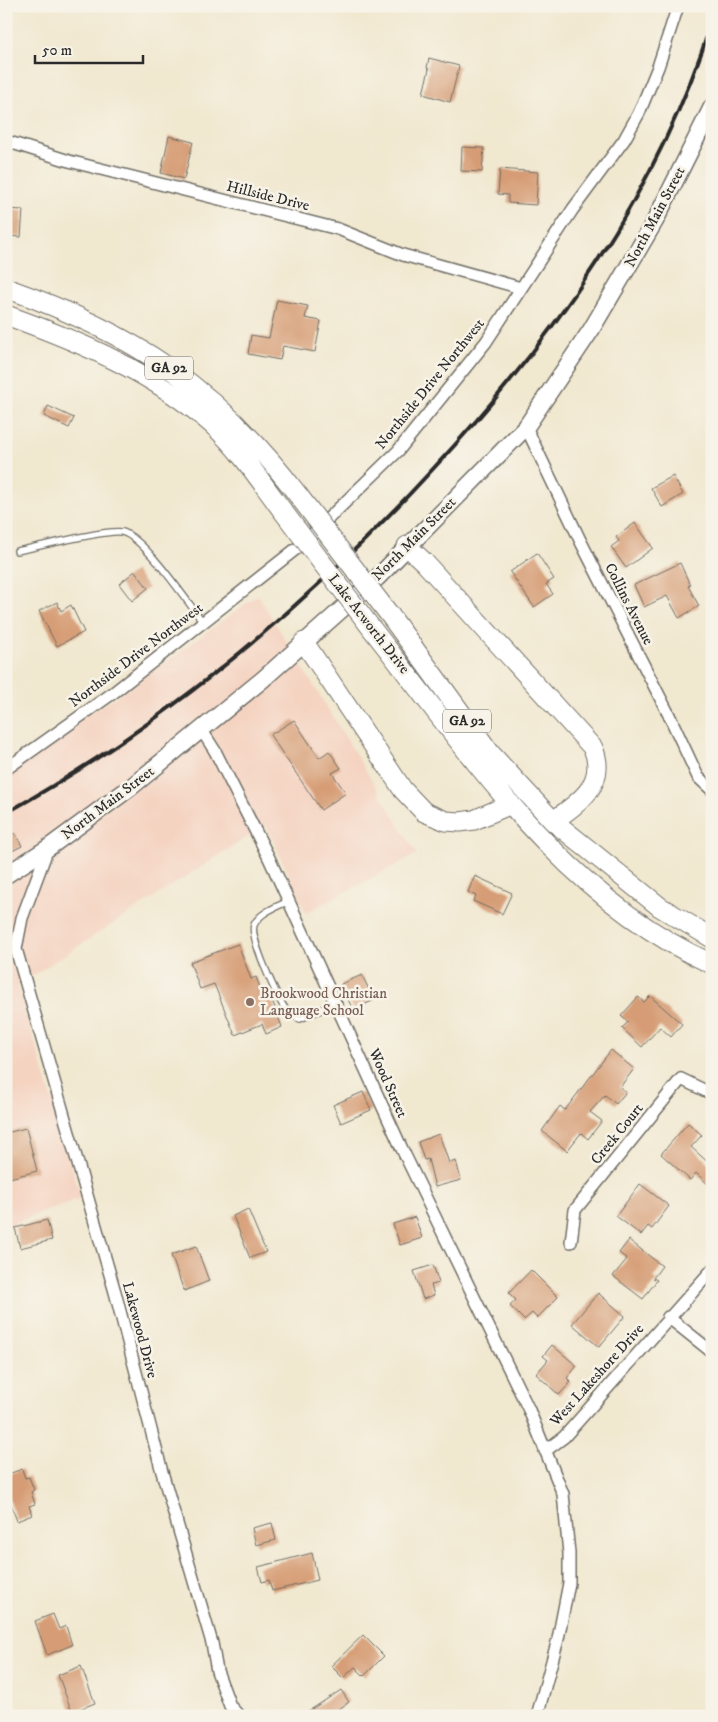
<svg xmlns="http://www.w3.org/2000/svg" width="718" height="1722" font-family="'IM FELL DW Pica',serif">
	<rect width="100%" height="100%" fill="#f7f3e8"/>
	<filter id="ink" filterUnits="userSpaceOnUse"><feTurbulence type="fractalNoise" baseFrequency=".02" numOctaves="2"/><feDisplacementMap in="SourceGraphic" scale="10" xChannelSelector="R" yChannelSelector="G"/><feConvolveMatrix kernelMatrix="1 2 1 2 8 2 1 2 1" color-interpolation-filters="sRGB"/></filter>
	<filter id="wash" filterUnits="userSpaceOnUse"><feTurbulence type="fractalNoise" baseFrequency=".0096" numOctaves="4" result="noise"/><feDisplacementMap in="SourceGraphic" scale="20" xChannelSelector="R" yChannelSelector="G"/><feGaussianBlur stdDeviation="1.12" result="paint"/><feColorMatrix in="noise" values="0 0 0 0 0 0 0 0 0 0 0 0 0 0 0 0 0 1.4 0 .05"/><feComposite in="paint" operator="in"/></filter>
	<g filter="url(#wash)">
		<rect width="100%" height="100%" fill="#f1e8d0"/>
		<path fill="#f5d3c1" d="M258 595 417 854 306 913 266 825 18 985 81 1198 6 1226V765L130 688Z"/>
		<g id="blocks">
			<path fill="#d69c75" d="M429 58 459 66 450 102 423 94 429 69 427 68Z
				M169 136 193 142 184 179 161 173Z
				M462 147 484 148 482 172 461 171Z
				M500 169 538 172 536 205 508 203V195L498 194Z
				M6 209 23 210 21 237 6 236Z
				M277 300 308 306 305 318 321 321 315 352 283 346 280 360 248 354 251 335 269 338Z
				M48 406 74 418 69 428 44 416Z
				M673 476 683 494 662 507 651 488Z
				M635 523 653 548 626 568 611 547 619 541 616 537Z
				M537 553 554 579 546 584 553 594 534 607 510 572Z
				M680 563 690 585 688 586 699 606 679 618 667 596 644 607 634 585Z
				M135 571 148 588 132 601 119 584Z
				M57 602 61 611 71 605 84 632 57 646 39 611Z
				M294 720 319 758 329 751 341 768 332 773 346 793 321 810 270 735Z
				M15 833 22 846 6 854V838Z
				M475 876 512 893 502 914 473 901 476 896 468 892Z
				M238 944 251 979 256 977 265 1000 271 997 282 1027 266 1034 262 1024 235 1035 214 984 200 989 190 962Z
				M362 975 374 1000 353 1010 341 984Z
				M650 996 682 1024 671 1037 660 1027 642 1047 622 1028 628 1022 621 1016 638 997 644 1002Z
				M611 1050 634 1069 620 1087 626 1092 616 1104 605 1095 590 1112 602 1121 588 1139 581 1133 567 1151 542 1131 560 1106 565 1110Z
				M363 1092 371 1110 341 1123 333 1105Z
				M688 1123 702 1135 691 1147 712 1166V1188L696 1173 690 1180 661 1154Z
				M26 1128 37 1171 6 1179V1133Z
				M439 1134 449 1163 456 1161 461 1180 435 1187 428 1159 424 1160 418 1142Z
				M640 1184 669 1206 652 1229 648 1226 641 1235 616 1216Z
				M248 1209 266 1252 250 1258 233 1216Z
				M415 1217 422 1238 400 1245 393 1224Z
				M47 1220 52 1240 20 1248 15 1228Z
				M629 1240 662 1266 653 1278 657 1280 643 1299 613 1276 627 1259 619 1253Z
				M196 1246 209 1281 184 1291 171 1255Z
				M433 1265 439 1283 431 1285 434 1295 423 1299 414 1271Z
				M531 1270 558 1297 537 1318 532 1313 524 1320 510 1306 516 1300 509 1293Z
				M598 1293 625 1316 599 1347 572 1324Z
				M552 1345 577 1366 567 1378 571 1382 559 1395 536 1374 548 1360 543 1356Z
				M22 1469 25 1478 29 1477 34 1490 31 1492 35 1504 29 1506 32 1515 17 1521 6 1491V1475Z
				M272 1523 276 1540 256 1545 252 1528Z
				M312 1553 318 1580 272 1591 269 1580 262 1582 258 1567Z
				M53 1614 59 1629 66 1626 72 1645 47 1655 35 1621Z
				M363 1635 384 1656 364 1676 355 1667 343 1678 331 1666Z
				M81 1666 95 1703 72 1712 58 1675Z
				M341 1690 349 1702 329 1716H301Z"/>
		</g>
	</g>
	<g filter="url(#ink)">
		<use href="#blocks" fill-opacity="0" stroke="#706d65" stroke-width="1"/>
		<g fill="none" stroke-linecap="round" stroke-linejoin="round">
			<g stroke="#706d65" stroke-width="8">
				<path id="lane" d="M17 551C37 547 106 529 122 532 144 537 188 603 203 622
					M289 901C278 906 260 912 254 925 249 937 279 1003 289 1014 292 1016 296 1017 300 1019L336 1003"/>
			</g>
			<g stroke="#706d65" stroke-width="14">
				<path id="street" d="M6 141 69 161 338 229 403 255 521 288
					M526 427 580 540 669 715 698 777 712 790
					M201 729 215 751 269 858 402 1149 529 1410 563 1494 569 1553V1583L558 1639 537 1716
					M6 769 113 693 301 545 398 451 486 342 573 209 624 140 639 113 658 67 678 6
					M48 848 22 918 16 949 115 1292 162 1472 212 1643 217 1671 230 1706 239 1716
					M571 1242 575 1210 681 1079 712 1094
					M668 1317 712 1352
					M545 1451 564 1437 712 1270"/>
			</g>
			<g stroke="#706d65" stroke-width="19">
				<path id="secondary" d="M6 875 48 848 131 787 262 680 377 578 526 427 591 330 655 221 712 107"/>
			</g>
			<g stroke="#706d65" stroke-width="21">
				<path id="primary" d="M6 288C133 333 216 387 298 495
					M6 315C81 342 155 373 215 427 241 451 261 482 282 510
					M407 546 424 562 593 748C608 783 579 803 553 821
					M389 614 491 754 553 821 660 907 712 938
					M372 629C470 753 563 897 712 964
					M304 642 403 790 424 812 446 821 460 822 474 820 511 804"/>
			</g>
			<use href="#lane" stroke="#fff" stroke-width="5.5"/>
			<use href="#street" stroke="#fff" stroke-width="11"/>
			<use href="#secondary" stroke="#fff" stroke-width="16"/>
			<use href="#primary" stroke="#fff" stroke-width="19"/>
			<path stroke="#2b2b2b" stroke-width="4" d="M6 813C166 724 308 605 432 470 553 340 658 193 712 21"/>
			<g stroke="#706d65" stroke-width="21" stroke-linecap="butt">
				<path id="primary-bridge" d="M298 495 389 614
					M282 510 372 629"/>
			</g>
			<use href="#primary-bridge" stroke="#fff" stroke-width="19"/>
		</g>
	</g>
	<circle fill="#8d6e63" stroke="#f7f3e8" stroke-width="2" cx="250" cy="1002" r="5"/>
	<g text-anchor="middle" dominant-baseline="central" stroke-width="5" stroke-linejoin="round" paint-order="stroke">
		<g fill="#f7f3e8" stroke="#686764" stroke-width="1">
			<rect x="145" y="356.5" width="48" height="23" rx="4"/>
			<rect x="443" y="709.5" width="48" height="23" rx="4"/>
		</g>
		<g font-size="14" font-weight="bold" fill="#2b2b2b">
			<text x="169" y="368">GA 92</text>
			<text x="467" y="721">GA 92</text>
		</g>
		<g font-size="15" fill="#2b2b2b" stroke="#f7f3e8">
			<text transform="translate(268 196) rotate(14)">Hillside Drive</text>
			<text transform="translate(655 217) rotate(-62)">North Main Street</text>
			<text transform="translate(430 384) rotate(-51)">Northside Drive Northwest</text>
			<text transform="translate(414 539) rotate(-45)">North Main Street</text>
			<text transform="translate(629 604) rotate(63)">Collins Avenue</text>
			<text transform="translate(369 624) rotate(52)">Lake Acworth Drive</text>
			<text transform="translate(136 655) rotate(-37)">Northside Drive Northwest</text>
			<text transform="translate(108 803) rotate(-37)">North Main Street</text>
			<text transform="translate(388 1083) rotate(66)">Wood Street</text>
			<text transform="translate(617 1134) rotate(-51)">Creek Court</text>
			<text transform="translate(140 1330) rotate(75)">Lakewood Drive</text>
			<text transform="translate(597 1375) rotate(-48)">West Lakeshore Drive</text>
		</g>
		<g font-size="15" fill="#785e54" stroke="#f7f3e8" text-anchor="start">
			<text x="260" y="993">Brookwood Christian<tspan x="260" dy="17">Language School</tspan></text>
		</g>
	</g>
	<rect width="718" height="1722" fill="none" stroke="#f7f3e8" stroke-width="25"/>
	<path d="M35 55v8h108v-8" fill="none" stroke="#2b2b2b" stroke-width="2.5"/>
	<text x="42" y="55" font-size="15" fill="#2b2b2b" stroke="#f7f3e8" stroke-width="4" paint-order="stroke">50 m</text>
</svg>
